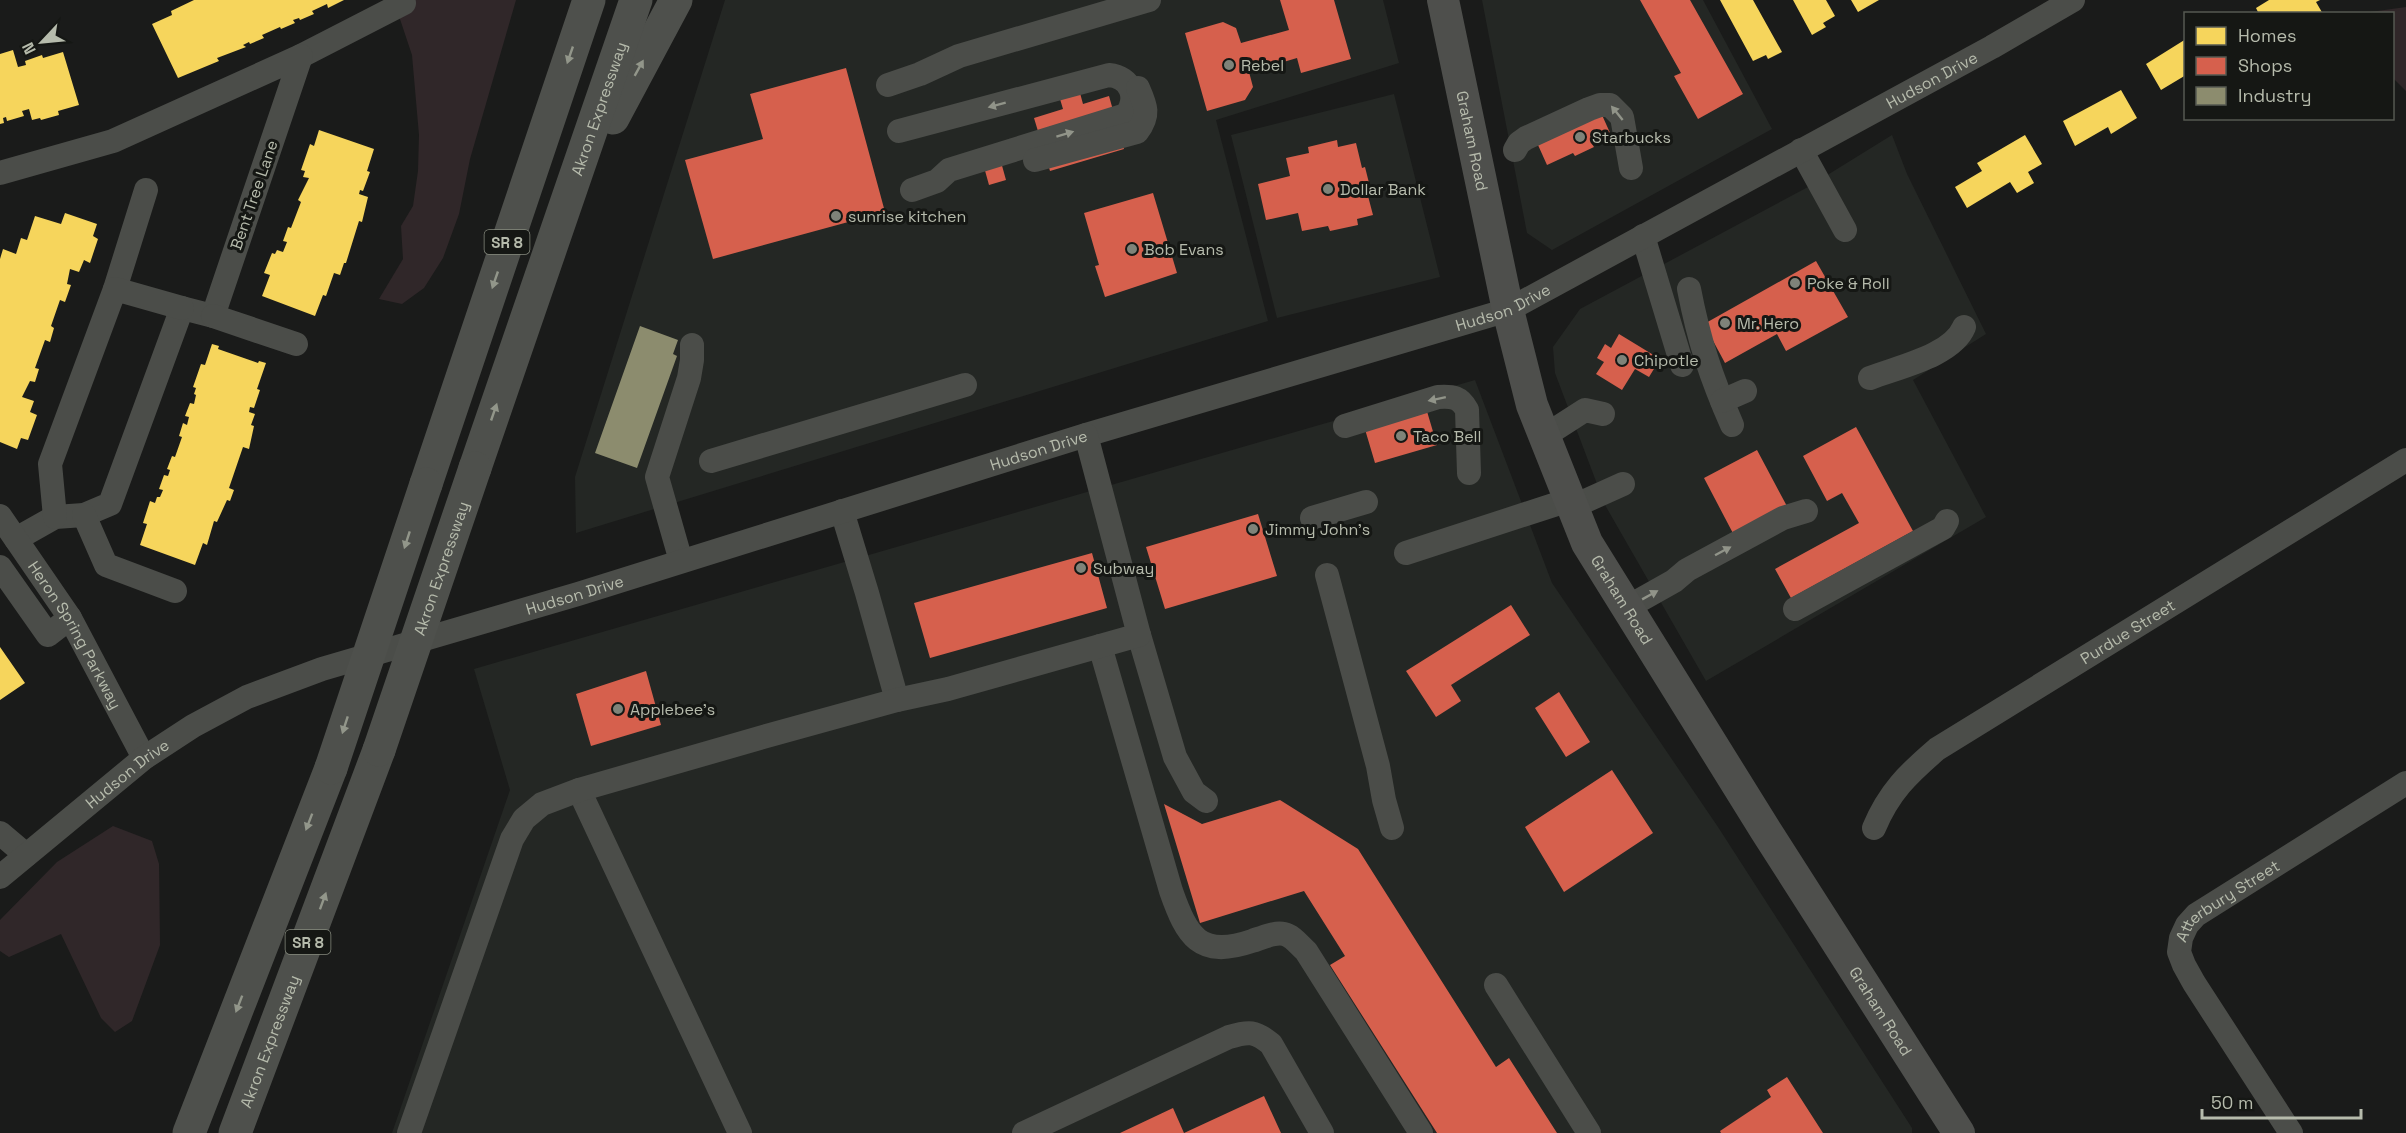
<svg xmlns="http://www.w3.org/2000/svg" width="2406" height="1133" font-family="'Space Grotesk',sans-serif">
	<rect width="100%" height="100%" fill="#1a1b1a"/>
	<path fill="#242724" d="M725 0H1383L1399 63 1216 120 1268 321 576 533 575 477Z
		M1482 0H1703L1772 129 1552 250 1527 233Z
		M1394 94 1440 277 1277 318 1231 135Z
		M1892 135 1907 174 1986 334 1913 380 1986 517 1706 681 1605 505 1555 373 1553 347 1580 309 1808 187Z
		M1475 380 1552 583 1718 827 1912 1128V1133H392L510 790 474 669Z"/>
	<path fill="#302729" d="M396 0H516L470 159 459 214 443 258 424 288 402 304 379 299 403 259 401 226 413 206 418 171 419 135 412 55 398 13Z
		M2406 7V91L2393 78 2392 14 2363 13Z
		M113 826 152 841 159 864 160 945 132 1021 115 1032 101 1018 61 934 9 957 0 951V920L57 862Z"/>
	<path fill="#f6d55c" d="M194 0H344L328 8 327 4 312 11 314 14 300 20 299 18 293 20 295 23 281 29 280 27 262 35 264 38 250 44 249 42 243 45 246 47 217 58 219 61 178 78 152 24 172 15 171 11Z
		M1720 0H1753L1782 52 1768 59 1766 55 1753 61Z
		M1793 0H1826L1835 16 1823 23 1826 27 1812 35Z
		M1851 0H1879L1858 12Z
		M2269 0H2320L2316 2 2323 14H2259L2256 8Z
		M2186 39V75L2161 90 2146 64Z
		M13 50 18 67 26 65 25 61 42 55 43 58 63 52 79 105 58 111 59 115 41 120 40 118 32 120 29 109 22 111 24 116 7 121 6 117 3 118 4 123 0 124V54Z
		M2121 90 2137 118 2111 134 2108 127 2075 146 2063 121Z
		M319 130 374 149 367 171 370 172 363 191 360 190 359 194 368 197 362 222 359 221 346 263H344L340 275 334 273 326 296 323 295 315 316 262 296 270 275 264 273 272 253 275 254 277 250 283 252 287 242 283 241 288 227 291 228 301 202 298 200 309 178 303 177 305 171 301 170 310 144 314 146Z
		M2025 135 2042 164 2028 172 2034 183 2017 193 2010 182 1967 208 1955 187 1982 171 1977 163Z
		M65 213 97 224 93 236 98 239 90 263 84 260 79 272 70 269 67 284 71 285 65 302 60 300 51 326 54 328 50 342 45 340 35 368 39 369 35 382 30 381 22 397 34 401 30 412 37 415 28 440 21 438 17 449 0 442V259L3 249 16 254 21 238 27 240 35 216 61 224Z
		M212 344 219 346 218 349 258 363 259 361 266 363 257 389 260 390 254 408 250 407 249 412 255 414 251 425 254 426 249 449 243 447 229 488 234 490 230 501 227 500 217 522 214 521 207 545 203 543 195 565 140 545 147 524 143 523 150 501 155 503 157 497H160L163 490 159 489 164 475 168 476 170 470 167 469 172 456 175 457 182 437 179 436 183 423 187 425 189 417 185 416 190 403 194 404 196 395 194 394 196 388 193 387 201 364 205 365Z
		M0 647 25 683 0 700Z"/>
	<path fill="#d6604d" d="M1280 0H1334L1351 59 1301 73 1297 58 1249 72 1253 87 1245 100 1207 111 1185 33 1223 22 1236 28 1241 43 1289 30Z
		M1640 0H1690L1743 94 1698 119 1674 76 1681 73Z
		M846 68 885 212 713 259 685 160 763 139 750 94Z
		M1080 93 1083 104 1109 96 1124 149 1050 171 1034 118 1063 109 1060 99Z
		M1602 115 1611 135 1592 144 1594 147 1575 156 1573 153 1547 165 1538 145Z
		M1337 140 1338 147 1356 143 1362 168 1365 167 1372 195 1368 196 1373 215 1357 219 1358 225 1330 231 1328 226 1302 231 1298 213 1266 220 1258 184 1290 176 1286 158 1309 153 1308 147Z
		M996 144 1006 180 989 185 979 149Z
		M1153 193 1177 273 1105 297 1095 266 1099 265 1084 213Z
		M1816 261 1848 317 1786 351 1777 334 1725 363 1704 324Z
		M1619 334 1660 359 1649 377 1635 369 1622 390 1596 374 1604 362 1597 358 1605 344 1611 348Z
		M1426 408 1437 445 1375 463 1364 426Z
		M1856 427 1913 531 1791 598 1775 569 1859 523 1842 493 1827 501 1803 456Z
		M1757 450 1789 510 1736 539 1704 478Z
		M1258 514 1277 576 1165 609 1146 547Z
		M1092 553 1107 608 930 658 914 603Z
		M1511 605 1530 635 1451 685 1461 701 1436 717 1406 671Z
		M646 671 661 725 591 746 576 694Z
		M1559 692 1590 742 1566 757 1535 708Z
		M1612 770 1653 833 1564 892 1525 827Z
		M1280 800 1358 849 1496 1067 1509 1058 1557 1133H1437L1330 965 1345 956 1304 891 1200 923 1164 804 1202 824Z
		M1787 1077 1823 1133H1721L1720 1131 1771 1097 1767 1090Z
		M1264 1096 1281 1133H1120L1173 1108 1184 1133Z"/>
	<path fill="#8c8c6e" d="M640 326 678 340 673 354 677 356 637 468 595 453Z"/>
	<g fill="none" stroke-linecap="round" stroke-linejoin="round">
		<g stroke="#4b4d49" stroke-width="24">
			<path d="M301 56 404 3 402 0"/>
			<path d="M888 85 920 74 959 56 1149 0"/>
			<path d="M899 131 1109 75C1131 77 1139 98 1126 115L949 170 937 181 912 190"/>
			<path d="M1515 150 1519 143 1526 138 1589 109 1600 105H1610L1622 117 1631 168"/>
			<path d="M1801 150 1845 230"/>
			<path d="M1035 160 1137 132C1150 115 1146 106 1138 88"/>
			<path d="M0 173 113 141 301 56 213 316 182 308 110 504 84 515 55 517 16 539"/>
			<path d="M1643 236 1682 365"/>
			<path d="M115 289 146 190"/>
			<path d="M1689 289C1699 341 1711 377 1732 425"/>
			<path d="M213 316 296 344"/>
			<path d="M1870 378C1898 367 1952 356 1964 327"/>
			<path d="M1722 401 1745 391"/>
			<path d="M1345 426 1438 397C1453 396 1460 397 1467 410L1469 473"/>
			<path d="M1543 437 1585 410 1603 414"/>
			<path d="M711 461 965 385"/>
			<path d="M1572 507 1623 484"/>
			<path d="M842 511 867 593 897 700"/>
			<path d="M84 515 106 565 175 591"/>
			<path id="s1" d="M0 516 70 618 144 758"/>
			<path d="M55 517 50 464 115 289 182 308"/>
			<path d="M1312 518 1366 502"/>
			<path d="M1406 553 1569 500"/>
			<path d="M681 561 657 477 689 378 692 360V345"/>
			<path d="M0 567 48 635 70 618"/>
			<path d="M1327 575 1378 766 1384 800 1392 828"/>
			<path d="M1626 608 1674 581 1687 570 1783 518 1806 511"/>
			<path d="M1795 609 1943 528 1947 521"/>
			<path d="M1139 635 1175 757 1194 792 1206 801"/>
			<path d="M1100 646 1171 891C1187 936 1199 959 1252 941 1261 938 1274 932 1284 934 1293 936 1299 945 1306 951L1421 1133"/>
			<path d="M579 790 740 1133"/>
			<path id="s2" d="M1874 828C1889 792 1908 774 1937 749L2406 460"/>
			<path d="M0 833 26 855"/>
			<path id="s3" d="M0 877 144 758 193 726 247 697 322 669 578 594 1086 435 1508 310 1992 47 2073 0"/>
			<path d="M1496 985 1589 1133"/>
			<path d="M409 1133 512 839 524 819 542 804 579 790 763 737 897 700 948 689 1139 635 1086 435"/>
			<path d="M1024 1133 1229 1037C1249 1031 1255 1031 1271 1044L1322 1133"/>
			<path id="s4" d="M2291 1133 2194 983 2184 965 2179 952 2181 938 2187 925 2196 915 2406 783"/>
		</g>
		<path stroke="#4e4f4c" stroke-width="32" id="s5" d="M1443 0 1508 310 1532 405 1587 543 1766 831 1959 1133"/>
		<g stroke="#4e504c" stroke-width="33">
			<path d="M613 118 676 0"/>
			<path id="s6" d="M475 468 636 0"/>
			<path d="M426 484 589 0"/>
			<path d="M189 1133 331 768"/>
			<path id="s7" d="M235 1133 379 750"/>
		</g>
		<g stroke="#4e504c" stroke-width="33">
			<path id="s8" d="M379 750 475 468"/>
			<path d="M331 768 426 484"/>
		</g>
	</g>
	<defs><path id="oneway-solid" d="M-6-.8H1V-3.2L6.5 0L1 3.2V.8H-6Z" transform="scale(1.5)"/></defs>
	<g fill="#92968a">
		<use href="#oneway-solid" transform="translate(570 55) rotate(109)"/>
		<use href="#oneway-solid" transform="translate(639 68) rotate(-61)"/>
		<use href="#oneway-solid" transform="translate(495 280) rotate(109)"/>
		<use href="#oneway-solid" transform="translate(494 412) rotate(-71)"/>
		<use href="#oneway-solid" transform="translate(407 540) rotate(108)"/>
		<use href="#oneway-solid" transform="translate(345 725) rotate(108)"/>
		<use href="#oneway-solid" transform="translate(309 822) rotate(111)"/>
		<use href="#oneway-solid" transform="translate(323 901) rotate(-70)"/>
		<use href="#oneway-solid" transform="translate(239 1004) rotate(111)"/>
	</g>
	<g fill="#919489">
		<use href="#oneway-solid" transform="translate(997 105) rotate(165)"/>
		<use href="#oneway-solid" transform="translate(1617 113) rotate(-129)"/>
		<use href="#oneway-solid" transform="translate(1065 134) rotate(-17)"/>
		<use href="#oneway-solid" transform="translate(1437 399) rotate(168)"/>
		<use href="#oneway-solid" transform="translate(1723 551) rotate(-28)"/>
		<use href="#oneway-solid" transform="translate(1650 595) rotate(-29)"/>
	</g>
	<g fill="#7f8379" stroke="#151714" stroke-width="2">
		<circle cx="1229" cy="65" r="6"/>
		<circle cx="1580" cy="137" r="6"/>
		<circle cx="1328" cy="189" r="6"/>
		<circle cx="836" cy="216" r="6"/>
		<circle cx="1132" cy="249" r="6"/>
		<circle cx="1795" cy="283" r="6"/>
		<circle cx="1725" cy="323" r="6"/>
		<circle cx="1622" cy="360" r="6"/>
		<circle cx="1401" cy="436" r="6"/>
		<circle cx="1253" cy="529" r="6"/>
		<circle cx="1081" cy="568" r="6"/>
		<circle cx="618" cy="709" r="6"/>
	</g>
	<g text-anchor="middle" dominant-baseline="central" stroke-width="6" stroke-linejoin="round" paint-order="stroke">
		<g fill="#151714" stroke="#868a7e" stroke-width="1.5">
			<rect x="484.5" y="230" width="45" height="24" rx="4.5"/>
			<rect x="285.5" y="930" width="45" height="24" rx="4.5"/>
		</g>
		<g font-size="15" font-weight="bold" fill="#b6bbac">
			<text x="507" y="242">SR 8</text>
			<text x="308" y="942">SR 8</text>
		</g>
		<g font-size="16" fill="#b6bbac" stroke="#151714" text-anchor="start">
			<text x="1241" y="65">Rebel</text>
			<text x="1592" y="137">Starbucks</text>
			<text x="1340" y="189">Dollar Bank</text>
			<text x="848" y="216">sunrise kitchen</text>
			<text x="1144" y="249">Bob Evans</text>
			<text x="1807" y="283">Poke &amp; Roll</text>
			<text x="1737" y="323">Mr. Hero</text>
			<text x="1634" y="360">Chipotle</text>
			<text x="1413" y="436">Taco Bell</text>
			<text x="1265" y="529">Jimmy John's</text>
			<text x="1093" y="568">Subway</text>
			<text x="630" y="709">Applebee's</text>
		</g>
		<g font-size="16" fill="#b6bbac" stroke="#151714">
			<text stroke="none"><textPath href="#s3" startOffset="2108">Hudson Drive</textPath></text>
			<text stroke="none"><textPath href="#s6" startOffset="380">Akron Expressway</textPath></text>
			<text stroke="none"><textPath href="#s5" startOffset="144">Graham Road</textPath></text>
			<text transform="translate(254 195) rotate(-71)">Bent Tree Lane</text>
			<text stroke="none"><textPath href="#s3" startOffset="1622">Hudson Drive</textPath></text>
			<text stroke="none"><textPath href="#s3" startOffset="1136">Hudson Drive</textPath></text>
			<text stroke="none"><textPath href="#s8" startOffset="192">Akron Expressway</textPath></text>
			<text stroke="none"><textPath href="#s3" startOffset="650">Hudson Drive</textPath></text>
			<text stroke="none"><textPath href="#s5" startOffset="630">Graham Road</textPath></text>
			<text stroke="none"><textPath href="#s2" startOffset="326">Purdue Street</textPath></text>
			<text stroke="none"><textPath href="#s1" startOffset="141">Heron Spring Parkway</textPath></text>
			<text stroke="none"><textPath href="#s3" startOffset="164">Hudson Drive</textPath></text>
			<text stroke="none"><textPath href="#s4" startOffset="288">Atterbury Street</textPath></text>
			<text stroke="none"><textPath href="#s5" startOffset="1116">Graham Road</textPath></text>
			<text stroke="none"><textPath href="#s7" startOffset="98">Akron Expressway</textPath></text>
		</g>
	</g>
	<rect x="2184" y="12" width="210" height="108" fill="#151714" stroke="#555951" stroke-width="1.5"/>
	<rect x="2196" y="27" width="30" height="18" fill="#f6d55c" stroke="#555951" stroke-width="1.5"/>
	<text x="2238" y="42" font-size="18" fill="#b6bbac">Homes</text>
	<rect x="2196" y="57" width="30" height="18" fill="#d6604d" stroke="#555951" stroke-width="1.5"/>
	<text x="2238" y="72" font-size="18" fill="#b6bbac">Shops</text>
	<rect x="2196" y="87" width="30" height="18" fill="#8c8c6e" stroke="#555951" stroke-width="1.5"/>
	<text x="2238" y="102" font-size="18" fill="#b6bbac">Industry</text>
	<g transform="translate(42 42) rotate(244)" stroke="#151714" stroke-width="4.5" paint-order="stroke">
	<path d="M0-4.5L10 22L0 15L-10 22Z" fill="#b6bbac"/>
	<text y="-9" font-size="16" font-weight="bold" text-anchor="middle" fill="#b6bbac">N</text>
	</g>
	<path d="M2202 1109v9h159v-9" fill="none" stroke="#b6bbac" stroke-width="3"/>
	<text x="2211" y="1109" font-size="18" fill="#b6bbac" stroke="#151714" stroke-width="4.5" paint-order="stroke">50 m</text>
</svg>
